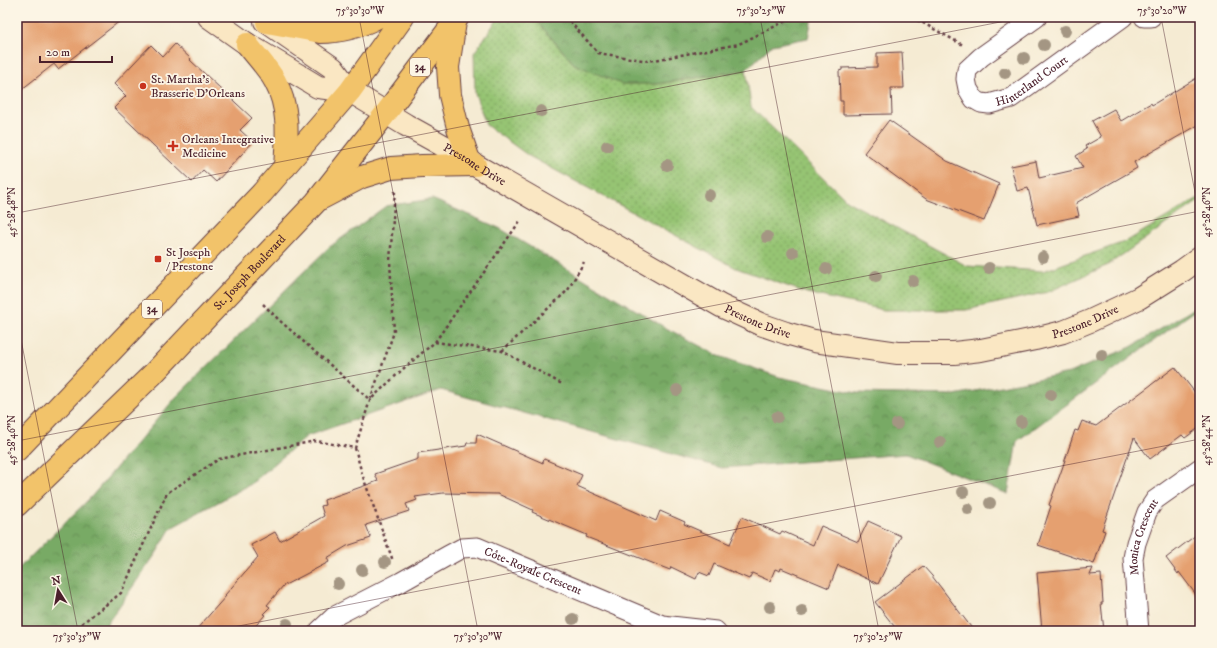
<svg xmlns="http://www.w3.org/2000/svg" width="1217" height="648" font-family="'IM FELL DW Pica',serif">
	<defs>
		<pattern id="grass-dots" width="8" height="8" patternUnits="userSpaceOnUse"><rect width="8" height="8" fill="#96c473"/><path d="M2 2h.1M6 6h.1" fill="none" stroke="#7c9f5f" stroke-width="1.8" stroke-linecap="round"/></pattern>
		<pattern id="forest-crowns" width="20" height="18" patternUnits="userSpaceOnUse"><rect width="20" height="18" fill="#78aa65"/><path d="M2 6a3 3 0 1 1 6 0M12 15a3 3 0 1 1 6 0" fill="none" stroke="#648a53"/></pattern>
	</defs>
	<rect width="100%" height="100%" fill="#fcf5e5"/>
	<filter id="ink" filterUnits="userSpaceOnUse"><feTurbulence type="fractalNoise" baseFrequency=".025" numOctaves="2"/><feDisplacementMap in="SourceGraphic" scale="8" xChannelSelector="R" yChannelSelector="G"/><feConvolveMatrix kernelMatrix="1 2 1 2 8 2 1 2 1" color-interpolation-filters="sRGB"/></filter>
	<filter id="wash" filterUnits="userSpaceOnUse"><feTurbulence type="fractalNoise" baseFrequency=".012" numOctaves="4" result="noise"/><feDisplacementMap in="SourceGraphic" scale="16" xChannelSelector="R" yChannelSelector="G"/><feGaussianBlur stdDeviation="0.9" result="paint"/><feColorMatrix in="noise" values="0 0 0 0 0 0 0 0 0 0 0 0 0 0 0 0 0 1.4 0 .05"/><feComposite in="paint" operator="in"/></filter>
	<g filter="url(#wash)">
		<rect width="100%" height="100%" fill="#f5ebd3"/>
		<path fill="url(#grass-dots)" stroke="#70724f" d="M499 17H533L574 64 657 84 746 70 751 107 847 201 967 266 1043 271 1127 241 1200 197V200L1108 265 1048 292 966 310H884L807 293 736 268 529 156 486 125 475 93 474 53Z"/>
		<path fill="url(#forest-crowns)" stroke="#616448" d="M533 17H812L808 38 772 45 746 70 657 84H621L574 64Z
			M432 199 499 228 666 328 719 356 779 377 857 393 954 395 1069 373 1131 347 1200 305V307L1017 441 1008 494 906 454 722 468 441 390 307 436 251 484 171 528 157 552 102 631H17V570L92 496 176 397 328 248 386 206Z"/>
		<g id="blocks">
			<path fill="#e5a06f" d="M17 17H125L58 69 54 64 17 93Z
				M175 44 191 59 190 60 252 118 240 130 253 142 216 182 203 170 192 182 114 108 126 96 114 84 151 45 163 57Z
				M902 52 904 88H891L892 114 843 115V101H840L839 71 842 70V68L877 67V53Z
				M1200 76V124L1134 162 1137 168 1076 203 1079 216 1037 225 1028 188 1017 191 1011 166 1036 161 1039 178 1083 168 1076 156 1087 149 1085 146 1101 137 1092 121 1114 109 1121 121 1151 103 1152 105Z
				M889 120 947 161 999 184 984 221 926 199 864 153Z
				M1175 367 1200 399V427L1185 438 1182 435 1150 459 1134 438 1102 530 1105 531 1094 564 1038 545 1051 506 1049 505 1062 469 1075 430 1078 431 1082 421 1096 426Z
				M477 434 543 463 544 459 582 475 577 486 656 521 660 511 685 522 684 524 730 544 742 517 780 534 782 531 813 545 821 526 858 542 868 521 901 536 878 584 838 565 829 588 781 568 780 571 775 569 770 581 752 573 749 579 714 564 709 576 699 572 696 579 671 567 670 570 586 537 587 535 532 512 533 510 498 494 443 493 415 497 417 500 406 504 409 511 366 525 371 538 347 546 327 558 329 562 283 586 267 605 270 607 263 614 265 615 251 631H195L226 596 225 595 258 557 251 545 275 532 280 541 324 516 321 506 325 505 324 500 378 481 375 474 418 459V453L466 446 467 443H476Z
				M1200 532V600L1179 572 1178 574 1166 558Z
				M923 566 932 576 974 631H898L875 602Z
				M1093 568 1090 575 1101 574 1103 603H1101L1104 631H1042L1037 573Z"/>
		</g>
	</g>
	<g filter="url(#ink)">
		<use href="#blocks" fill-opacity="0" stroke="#643e44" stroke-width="1"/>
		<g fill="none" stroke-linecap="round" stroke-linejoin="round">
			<g stroke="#643e44" stroke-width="21">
				<g id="street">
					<path id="s1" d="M1037 17 981 57 967 70 966 79 968 89 974 99 981 103 989 104 1011 98 1123 17"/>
					<path d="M1144 17H1151"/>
					<path id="s2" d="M319 631 335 616 401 582 449 555 462 548 477 547 662 625 716 631"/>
					<path id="s3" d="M1139 631 1133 558 1136 543 1147 512 1155 500 1200 468"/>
				</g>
			</g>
			<g stroke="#643e44" stroke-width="24">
				<g id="secondary">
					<path d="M209 17 247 44 318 87 350 91"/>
					<path id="s4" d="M265 21 333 68 350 91 406 125 469 160 475 165 721 306 760 324 786 333 814 341 898 353H954L981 350 1035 339 1063 332 1090 321 1139 298 1182 271 1200 258"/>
				</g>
			</g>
			<g stroke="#643e44" stroke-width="24">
				<g id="primary">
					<path d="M267 22 321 32C341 32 361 26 378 17"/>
					<path d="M455 22 448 67 450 95 458 128 469 160"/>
					<path d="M247 44C256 56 268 68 275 81 290 108 287 138 285 167"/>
					<path d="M322 198 362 177 391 168 422 166 475 165"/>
					<path d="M17 450 262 193 350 91 403 17"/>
					<path id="s5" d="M17 505 153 374 316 202 386 113 458 17"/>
				</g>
			</g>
			<path stroke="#643e44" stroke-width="2.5" stroke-dasharray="3 3" stroke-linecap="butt" d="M566 17 598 53 649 61 739 44 794 17
				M912 17 963 45
				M17 137 21 141
				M263 304 279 320 370 400 394 332 390 261 395 191
				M435 342 502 351 562 384
				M502 351 568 290 584 262
				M355 448 362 474 393 561
				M72 631 121 593 167 493 219 459 316 441 355 448 370 400 404 368 435 342 520 221"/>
			<use href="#street" stroke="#fff" stroke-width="19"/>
			<use href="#secondary" stroke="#fae7c3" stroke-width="22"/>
			<use href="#primary" stroke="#f2c36a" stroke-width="22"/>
		</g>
		<g fill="#a49683">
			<circle cx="1065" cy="31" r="6"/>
			<circle cx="1044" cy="45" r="6"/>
			<circle cx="1024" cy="58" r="6"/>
			<circle cx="1005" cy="73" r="6"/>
			<circle cx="541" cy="111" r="6"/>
			<circle cx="607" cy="146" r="6"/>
			<circle cx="667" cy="165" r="6"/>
			<circle cx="709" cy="195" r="6"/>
			<circle cx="767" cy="237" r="6"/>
			<circle cx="793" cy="253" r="6"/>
			<circle cx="1043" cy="257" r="6"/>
			<circle cx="989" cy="268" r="6"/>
			<circle cx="826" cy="269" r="6"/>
			<circle cx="876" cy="276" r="6"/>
			<circle cx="913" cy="281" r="6"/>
			<circle cx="1102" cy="355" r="6"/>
			<circle cx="677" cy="390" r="6"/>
			<circle cx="1051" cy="395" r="6"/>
			<circle cx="777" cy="417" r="6"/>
			<circle cx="1021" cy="422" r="6"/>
			<circle cx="897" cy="424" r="6"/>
			<circle cx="940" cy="442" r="6"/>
			<circle cx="963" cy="492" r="6"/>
			<circle cx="990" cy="503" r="6"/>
			<circle cx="968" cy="509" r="6"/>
			<circle cx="385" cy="562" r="6"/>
			<circle cx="362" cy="570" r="6"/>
			<circle cx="338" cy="584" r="6"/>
			<circle cx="770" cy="607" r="6"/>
			<circle cx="802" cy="611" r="6"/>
			<circle cx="573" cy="619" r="6"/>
			<circle cx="287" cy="624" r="6"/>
		</g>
	</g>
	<path fill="none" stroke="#4a1f2b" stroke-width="1" stroke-opacity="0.45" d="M359 17 478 631M760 17 879 631M1161 17 1200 218M17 213 1026 17M17 319 78 631M17 441 1200 211M213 631 1200 439"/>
	<g fill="#c8321e" stroke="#fcf5e5" stroke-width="1.5">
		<circle cx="143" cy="86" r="4"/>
		<path d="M171 140h4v4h4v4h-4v4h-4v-4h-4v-4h4z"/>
		<rect x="154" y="255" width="8" height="8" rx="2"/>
	</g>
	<g text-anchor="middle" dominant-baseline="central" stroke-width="3.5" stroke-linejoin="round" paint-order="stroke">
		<g fill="#fcf5e5" stroke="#7f5f63" stroke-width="1">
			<rect x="410" y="58" width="20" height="18" rx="3"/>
			<rect x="142" y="300" width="20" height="18" rx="3"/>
		</g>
		<g font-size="11" font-weight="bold" fill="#4a1f2b">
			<text x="420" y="67">34</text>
			<text x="152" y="309">34</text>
		</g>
		<g font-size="12" fill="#4a1f2b" stroke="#fcf5e5" text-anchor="start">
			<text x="151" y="79">St. Martha's<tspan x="151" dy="14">Brasserie D'Orleans</tspan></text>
			<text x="182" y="139">Orleans Integrative<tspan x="182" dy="14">Medicine</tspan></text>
			<text x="166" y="252">St Joseph<tspan x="166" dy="14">/ Prestone</tspan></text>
		</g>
		<g font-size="12" fill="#4a1f2b" stroke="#fcf5e5">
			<text stroke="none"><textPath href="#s1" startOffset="184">Hinterland Court</textPath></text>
			<text stroke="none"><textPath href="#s4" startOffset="256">Prestone Drive</textPath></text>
			<text stroke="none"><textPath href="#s5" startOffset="329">St. Joseph Boulevard</textPath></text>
			<text stroke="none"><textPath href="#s4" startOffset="580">Prestone Drive</textPath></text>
			<text stroke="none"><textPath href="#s4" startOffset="916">Prestone Drive</textPath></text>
			<text stroke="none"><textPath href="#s3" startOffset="96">Monica Crescent</textPath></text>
			<text stroke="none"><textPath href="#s2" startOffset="242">Côte-Royale Crescent</textPath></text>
		</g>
	</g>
	<rect width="1217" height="648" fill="none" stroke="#fcf5e5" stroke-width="44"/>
	<g transform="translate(58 590) rotate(349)" stroke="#fcf5e5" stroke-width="3" paint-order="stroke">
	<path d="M0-3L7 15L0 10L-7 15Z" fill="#4a1f2b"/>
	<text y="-6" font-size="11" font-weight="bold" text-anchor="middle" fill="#4a1f2b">N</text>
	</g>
	<path d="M40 56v6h72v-6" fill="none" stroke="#4a1f2b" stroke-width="2"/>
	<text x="46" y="56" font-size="12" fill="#4a1f2b" stroke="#fcf5e5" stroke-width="3" paint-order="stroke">20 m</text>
	<rect x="22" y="22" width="1173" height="604" fill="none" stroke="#4a1f2b" stroke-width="1.5"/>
	<g font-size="10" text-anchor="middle" fill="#4a1f2b">
		<text x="360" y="14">75°30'30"W</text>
		<text x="761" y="14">75°30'25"W</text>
		<text x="1162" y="14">75°30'20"W</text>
		<text transform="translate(1206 212) rotate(-90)" y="4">45°28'46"N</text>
		<text transform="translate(11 212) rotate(-90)" y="4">45°28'48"N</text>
		<text transform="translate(1206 440) rotate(-90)" y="4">45°28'44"N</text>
		<text transform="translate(11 440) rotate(-90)" y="4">45°28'46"N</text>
		<text x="77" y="640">75°30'35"W</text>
		<text x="478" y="640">75°30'30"W</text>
		<text x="878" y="640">75°30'25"W</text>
	</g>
</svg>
